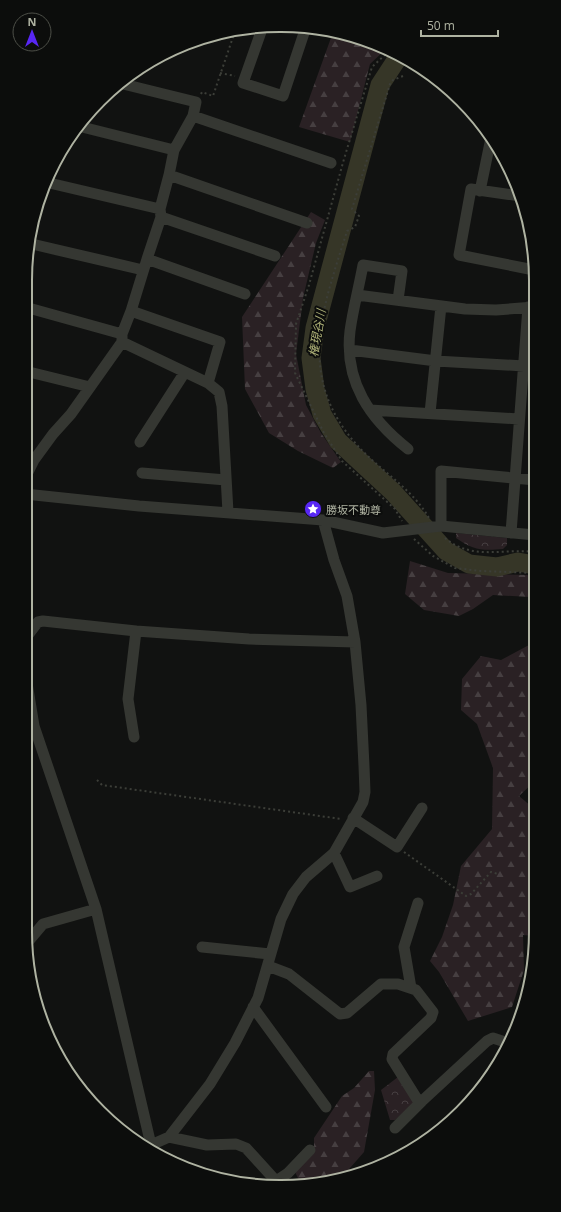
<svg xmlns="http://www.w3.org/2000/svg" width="561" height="1212" font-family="'Open Sans','Noto Sans JP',sans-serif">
	<defs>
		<pattern id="forest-firs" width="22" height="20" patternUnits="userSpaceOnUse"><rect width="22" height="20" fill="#2a2124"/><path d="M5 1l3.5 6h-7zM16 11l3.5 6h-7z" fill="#463f41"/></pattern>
		<pattern id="park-crowns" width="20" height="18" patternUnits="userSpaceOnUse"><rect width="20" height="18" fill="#2a2124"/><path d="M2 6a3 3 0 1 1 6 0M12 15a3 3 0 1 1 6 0" fill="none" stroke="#463f41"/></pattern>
	</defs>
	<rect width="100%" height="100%" fill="#111211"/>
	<path fill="url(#forest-firs)" d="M332 35 378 44 386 49 370 64 350 142 299 127Z
		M311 212 325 220 316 243 303 298 296 354 306 405 321 433 341 462 333 468 298 451 269 433 245 389 242 317Z
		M410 561 448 573 527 575 535 578V610L530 597 493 595 473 609 459 616 424 610 405 594Z
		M535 638 536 780 519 796 532 807 536 831V932L535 936 523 935 524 970 512 1007 468 1021 439 972 430 961 442 937 453 905 461 866 492 829 493 768 477 724 461 710 462 679 481 656 501 660 529 645Z
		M369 1071H374L375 1090 364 1152 343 1176 331 1174 326 1182H300L295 1172 314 1153V1138L342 1096 354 1088Z"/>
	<path fill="url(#park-crowns)" d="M456 533 507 538V545L503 549C482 551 473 550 456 538Z
		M398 1077 416 1103 395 1120H390L381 1090Z"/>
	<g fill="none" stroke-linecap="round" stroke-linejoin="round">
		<path stroke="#363627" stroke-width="19" d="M399 56 380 85 315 328 311 358 315 389 322 414 338 441 393 492 446 551 469 564 497 567 518 562 535 565"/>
		<path stroke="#3c3e38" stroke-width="2" stroke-dasharray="2 3" stroke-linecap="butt" d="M389 51 372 67 344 159 309 285 296 324 295 373 324 433 342 461 395 509 402 521
			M220 73 235 76
			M403 76 393 80 390 84 352 209 359 216 355 227 347 231C323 308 295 376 357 445 379 470 412 488 429 518
			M201 94 202 92 213 96 234 34
			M445 538C472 561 504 548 535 552
			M414 539 433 556 455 568 481 571 535 573
			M97 780 102 785 341 819
			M404 852 466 896 471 894 491 872 498 874
			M527 963 530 964"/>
		<path stroke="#353732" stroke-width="11" d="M262 29 243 83 283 96 305 30
			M123 84 196 102 193 116
			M82 127 174 150
			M169 175 160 209 161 217 275 256
			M45 182 160 209
			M480 191 491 138
			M520 196 471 189 459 255 534 270
			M161 217 147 259 245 294
			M307 223 169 175 174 150 193 116 331 163
			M32 244 143 270
			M147 259 131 311 220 342 208 383 219 392 222 406 228 512
			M357 295 465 309 496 310 534 307
			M398 300 402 271 363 265C359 287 353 309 350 331 344 382 370 419 408 449
			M25 307 122 334
			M131 311 122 334V342L208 383
			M350 350 436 361 524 366
			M25 371 90 387
			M370 410 519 419
			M430 413 441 306
			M140 442 185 372
			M142 473 226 480
			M25 478 34 460 53 434 71 414 122 342
			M25 494 139 506 323 520 383 533 441 526 535 535
			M441 526V471L535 480
			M511 533 528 307
			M25 639 38 622 43 621 136 631 249 639 355 642 347 596 334 560 323 520
			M25 671 34 726 96 909 151 1145 145 1146
			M134 737 128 699 136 631
			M353 818 397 847 422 808
			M334 853 350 887 377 876
			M27 943 43 924 96 909
			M202 947 270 954
			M268 966 289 974 340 1014 347 1013 381 984H398L416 990 433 1012 431 1018 393 1054 392 1059 417 1099 422 1101 487 1041 493 1038 508 1043
			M411 988 404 947 418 903
			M253 1007 326 1107
			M395 1128 422 1101
			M169 1137 207 1145 236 1144 246 1148 276 1181 288 1173 310 1150
			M151 1151V1145L169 1137 210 1084 235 1043 258 998 281 919 293 894 306 877 334 853 363 802 365 792 364 766 361 705 355 642"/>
	</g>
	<defs>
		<g id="sight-disc" transform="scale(0.9)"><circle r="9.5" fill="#5827f4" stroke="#0c0d0c"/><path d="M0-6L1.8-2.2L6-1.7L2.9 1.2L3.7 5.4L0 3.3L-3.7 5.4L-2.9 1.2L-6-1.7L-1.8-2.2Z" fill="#fff"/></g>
	</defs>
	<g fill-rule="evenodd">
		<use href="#sight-disc" x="313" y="509"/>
	</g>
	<g text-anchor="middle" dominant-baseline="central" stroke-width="4" stroke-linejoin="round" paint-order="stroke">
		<g font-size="11" fill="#afb3a2" stroke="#0c0d0c" text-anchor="start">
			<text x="326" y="509">勝坂不動尊</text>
		</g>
		<g font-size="12" font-style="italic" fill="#adb077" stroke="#0c0d0c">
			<text transform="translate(317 333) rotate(-80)">権現谷川</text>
		</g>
	</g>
	<path d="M0 0H561V1212H0ZM280 32H281A248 248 0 0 1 529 280V932A248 248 0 0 1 281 1180H280A248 248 0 0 1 32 932V280A248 248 0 0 1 280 32Z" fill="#0c0d0c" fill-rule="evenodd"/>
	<path fill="none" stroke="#afb3a2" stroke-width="2" d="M280 32H281A248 248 0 0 1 529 280V932A248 248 0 0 1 281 1180H280A248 248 0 0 1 32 932V280A248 248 0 0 1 280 32Z"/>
	<g transform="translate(32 32)"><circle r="19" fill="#0c0d0c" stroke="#4d4f48"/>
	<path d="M0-3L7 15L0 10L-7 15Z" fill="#5827f4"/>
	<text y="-6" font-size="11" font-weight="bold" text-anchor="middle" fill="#afb3a2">N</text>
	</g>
	<path d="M421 30v6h77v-6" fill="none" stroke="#afb3a2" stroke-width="2"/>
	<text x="427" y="30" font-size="12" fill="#afb3a2" stroke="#0c0d0c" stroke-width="3" paint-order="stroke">50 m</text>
</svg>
